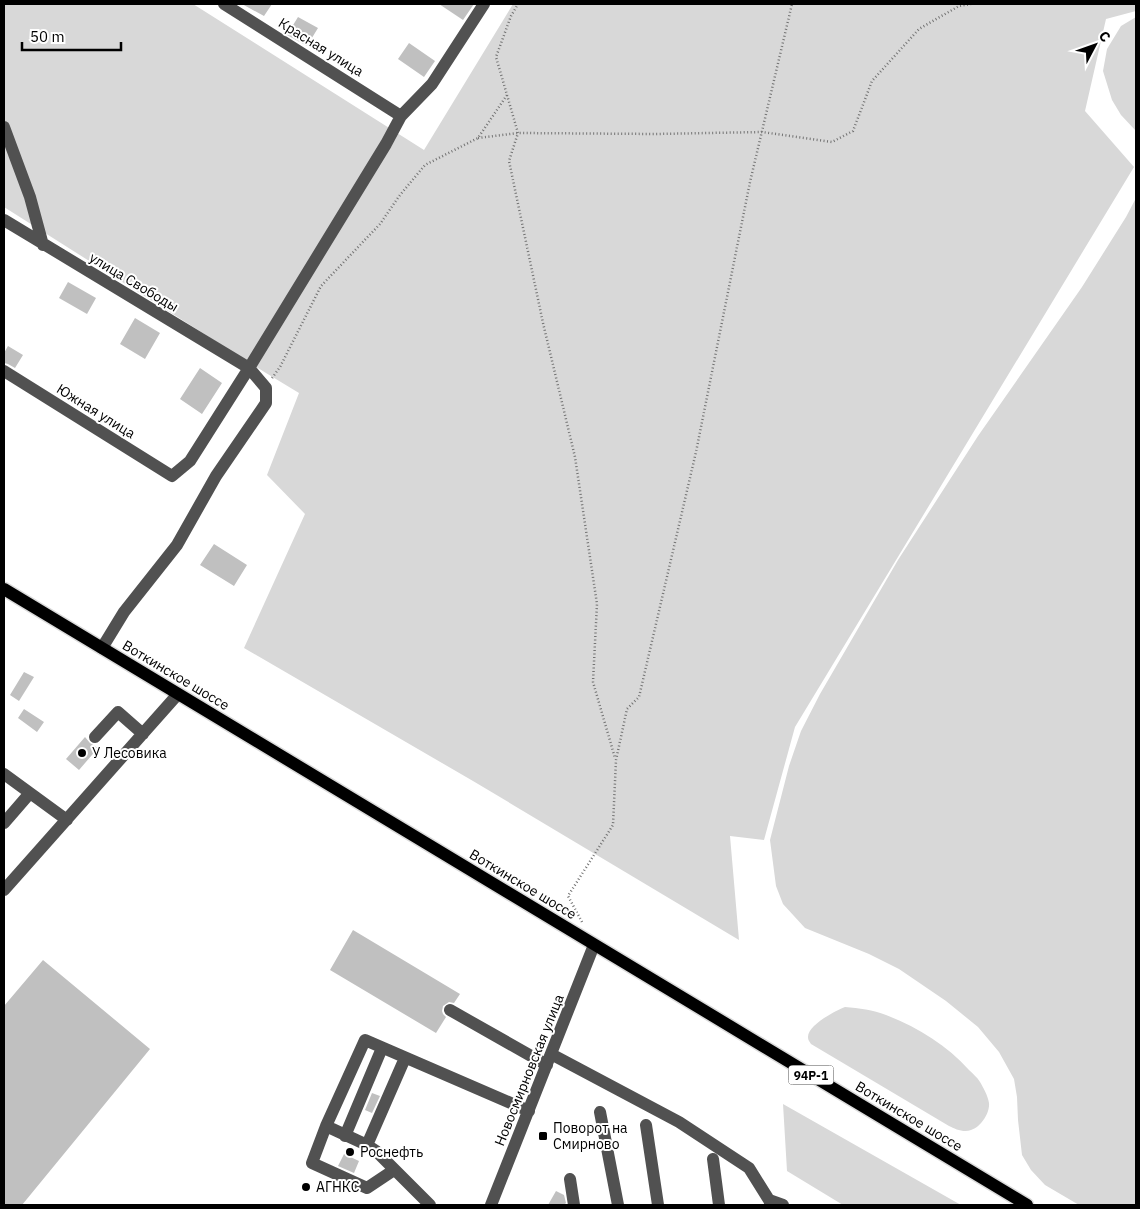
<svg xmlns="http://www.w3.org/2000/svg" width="1140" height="1209" font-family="'IBM Plex Sans',sans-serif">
	<rect width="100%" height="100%" fill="#fff"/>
	<path fill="#d8d8d8" d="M4 4H193L424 150 513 4H1136V11L1106 19 1085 111 1134 167 795 727 764 840 730 836 739 940 473 781 244 648 305 514 267 475 299 393 266 373 4 207Z
		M1136 17V131L1121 115 1112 100 1103 71 1107 49 1121 26Z
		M1136 198V1205H1079L1045 1185 1031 1170 1022 1155 1018 1120 1017 1097 1014 1079 999 1052 978 1027 946 1001 899 969 869 954 805 928 783 904 776 886 770 840 789 766 801 731 820 694 898 560 978 436 1082 287 1126 217Z
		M845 1007C859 1008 873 1010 886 1015 917 1027 947 1045 969 1070 973 1074 977 1077 980 1082 983 1087 988 1096 989 1103 990 1113 981 1127 971 1130 964 1133 955 1129 949 1126L811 1044C809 1041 808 1040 808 1037 808 1025 835 1011 845 1007Z
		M783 1104 961 1205H843L787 1171Z"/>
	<path fill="#c0c0c0" d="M242 4H272L264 16Z
		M439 4H474L463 20Z
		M298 17 318 28 307 46 287 35Z
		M409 43 435 61 424 77 398 59Z
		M68 282 96 298 87 314 59 298Z
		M135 318 160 333 145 359 120 344Z
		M8 346 23 355 15 368 8 364 4 363V353Z
		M200 368 222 383 202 414 180 399Z
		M214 544 247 565 234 586 200 565Z
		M24 672 34 677 19 701 10 695Z
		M24 709 44 722 37 732 18 718Z
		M85 737 90 743 98 748 79 770 66 759Z
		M353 930 460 994 454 1003 449 1002 443 1006 442 1011 443 1014 446 1017 436 1033 330 970Z
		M43 960 150 1049 22 1205H4V1006Z
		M372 1093 380 1096 372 1113 365 1110Z
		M344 1154 359 1161 354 1173 338 1166Z
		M556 1191 564 1195 566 1203 564 1205H548Z"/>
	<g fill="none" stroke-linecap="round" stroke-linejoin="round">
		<g stroke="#dbdbdb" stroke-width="15">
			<path id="major" d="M4 589 1027 1205"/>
		</g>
		<path stroke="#737373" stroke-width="2.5" stroke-dasharray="1 2.5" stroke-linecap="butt" d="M507 95 518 133 509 161 543 323 575 457 597 604 593 682 615 758
			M478 138 518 133 656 134 762 132 832 142 853 131 872 81 919 29 959 6 971 4
			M272 378 280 367 321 286 380 224 400 195 425 165 478 138 507 95 496 57 511 16 518 4
			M582 922 568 896 613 825 616 760 627 709 639 697 696 452 750 182 792 4"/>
		<path stroke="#515151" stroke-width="12" d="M224 4 401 116
			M4 127 30 197 43 245
			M4 220 249 368 266 388V403L216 476 177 545 124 612 102 648
			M4 371 172 476 190 461 249 368 386 144 401 116 432 84 484 4
			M95 737 118 712 143 734
			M4 774 67 820
			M4 823 30 793
			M4 890 178 694
			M450 1010 547 1065
			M551 1054 679 1122 749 1168 769 1200 771 1205
			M600 1112 618 1205
			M646 1125 658 1205
			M326 1126 312 1163 367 1188 394 1170
			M345 1136 382 1048
			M367 1145 405 1058
			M713 1159 719 1205
			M570 1179 574 1205
			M769 1200 783 1205
			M430 1205 376 1151 367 1145 326 1126 365 1040 529 1111
			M491 1205 594 945"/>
		<use href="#major" stroke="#000" stroke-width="12"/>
	</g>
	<g fill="#000" stroke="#fff" stroke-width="2">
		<circle cx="82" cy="753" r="5"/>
		<rect x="538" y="1131" width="10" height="10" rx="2.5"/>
		<circle cx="350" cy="1152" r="5"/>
		<circle cx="306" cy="1187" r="5"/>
	</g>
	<g text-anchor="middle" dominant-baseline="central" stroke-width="4" stroke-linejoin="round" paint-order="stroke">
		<rect fill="#fff" stroke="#4c4c4c" stroke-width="1" x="788.5" y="1065.5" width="45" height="19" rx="4"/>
		<g font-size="12" font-weight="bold" fill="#000">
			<text x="811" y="1075">94Р-1</text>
		</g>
		<g font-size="14" fill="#000" stroke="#fff">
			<text transform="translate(321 47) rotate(32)">Красная улица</text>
			<text transform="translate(134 282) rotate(31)">улица Свободы</text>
			<text transform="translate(96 411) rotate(32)">Южная улица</text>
			<text transform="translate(176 675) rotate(31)">Воткинское шоссе</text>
			<text transform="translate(523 884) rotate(31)">Воткинское шоссе</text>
			<text transform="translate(529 1070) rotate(-68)">Новосмирновская улица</text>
			<text transform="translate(909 1116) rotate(31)">Воткинское шоссе</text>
		</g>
		<g font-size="14" fill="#000" stroke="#fff" text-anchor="start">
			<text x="92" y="753">У Лесовика</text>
			<text x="553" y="1128">Поворот на<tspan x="553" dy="16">Смирново</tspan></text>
			<text x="360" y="1152">Роснефть</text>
			<text x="316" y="1187">АГНКС</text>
		</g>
	</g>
	<rect width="1140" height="1209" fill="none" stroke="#000000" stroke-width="10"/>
	<g transform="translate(1095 45) rotate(49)" stroke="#ffffff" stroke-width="4" paint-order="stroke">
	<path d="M0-4L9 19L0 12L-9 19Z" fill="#000000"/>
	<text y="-8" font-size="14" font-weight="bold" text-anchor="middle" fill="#000000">С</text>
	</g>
	<path d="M22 42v8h99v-8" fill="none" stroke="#000000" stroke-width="2.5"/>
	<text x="30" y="42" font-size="15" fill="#000000" stroke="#ffffff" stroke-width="4" paint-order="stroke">50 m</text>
</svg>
